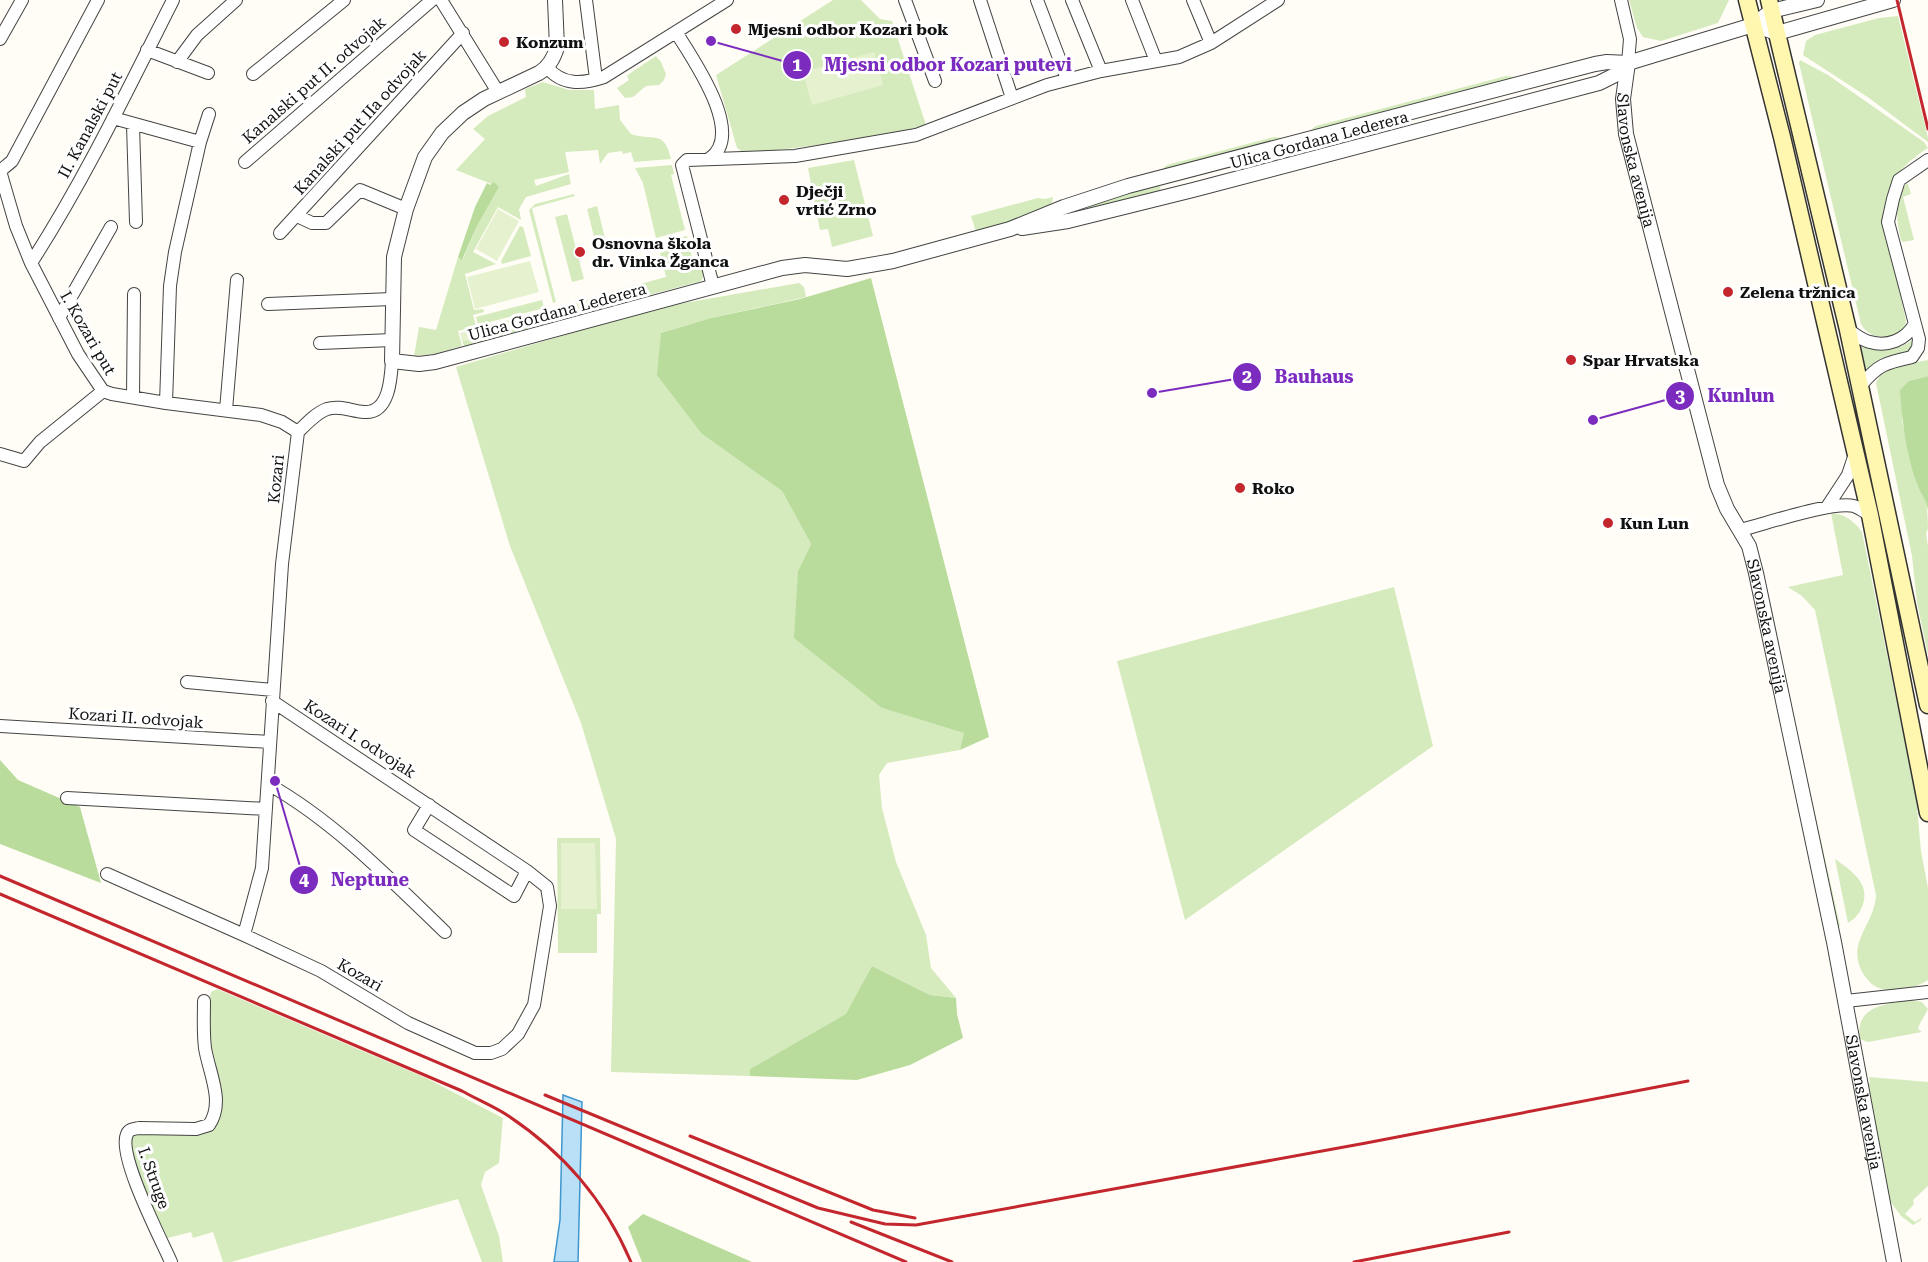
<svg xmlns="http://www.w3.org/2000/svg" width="1928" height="1262" font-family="'Roboto Serif',serif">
	<rect width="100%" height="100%" fill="#fffdf5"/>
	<path fill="#d5ebbd" d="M833 0H861L880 19 892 21 926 125 881 137 746 154 737 148 716 75Z
		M1629 0H1729L1718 23 1661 41 1643 37 1637 28Z
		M1898 16 1928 138V142L1869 98 1803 55 1806 41 1815 35 1879 18Z
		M656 56 661 62 666 74 664 80 659 85 646 86 633 97 625 98 617 88 629 80 627 76 629 74Z
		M1800 60 1828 75 1924 142 1928 148C1900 166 1886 183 1883 217L1906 321 1905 326C1894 341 1870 341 1861 324L1799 63Z
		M1506 76 1516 77 1514 79 1308 132 1316 126Z
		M543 82 569 90H594L595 109 619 105 620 120 631 134C653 142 664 128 671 159L634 162 631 152 623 154 622 151 608 153 600 164 598 150 565 152 569 172 534 180 536 186 569 174 571 184 526 197 519 209 521 220 498 207 473 252 496 264 465 274 474 310 483 309 484 312 473 315 476 326 458 331 462 346 434 354 414 356 419 327 436 330 458 257 463 259 476 228 499 187 456 170 485 139 473 129 488 116 526 97 525 89Z
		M1274 137 1284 138 1165 170 1164 167 1167 165Z
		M854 160 873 236 832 247 828 229 820 230 808 168Z
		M672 165 674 174 671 175 685 230 656 238 643 183 635 168Z
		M1159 183 1161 192 1082 211 1080 209Z
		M1906 184H1908L1911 194 1903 197 1914 240 1903 242 1901 240C1896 219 1894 203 1906 184Z
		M574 194 575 196 532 208 556 302 553 303 529 210 535 204Z
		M1053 197 1051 207 1026 218 976 232 971 216 1038 198 1045 199Z
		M597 206 608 250 598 252 587 209Z
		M567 214 584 279 572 282 555 217Z
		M520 226 523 227 531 256 502 264 501 261Z
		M687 236 694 266 703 265 704 275 701 281 557 320 556 316 601 304 599 295 666 277 660 253 663 252 661 243Z
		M799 283 804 287 806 297 711 318 661 333 702 434 782 491 811 544 798 571 882 708 965 733 960 750 887 763 879 775 882 808 896 862 926 935 931 968 956 998 930 995 872 966 847 1014 750 1069V1076L611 1072 616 839 581 723 510 546 456 367 656 308Z
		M542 300 544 308 478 325 476 317Z
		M547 318 548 323 464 346 462 341Z
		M1913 339C1912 357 1895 353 1882 358 1875 361 1870 367 1866 370L1861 347C1878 349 1899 352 1913 339Z
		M1928 360V376L1909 381 1902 421 1917 485 1927 503 1928 528 1926 534 1928 546V655L1917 602 1912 556 1876 383C1884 364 1910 364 1928 360Z
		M1831 513C1845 514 1854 521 1862 532L1916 797 1921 851 1928 888V980C1918 987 1895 993 1882 989 1874 987 1869 982 1864 975 1844 943 1875 925 1876 895L1815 610 1802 596 1788 587 1843 575Z
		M1394 587 1433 746 1185 920 1117 661Z
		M1768 602 1840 926 1838 927Z
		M557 838H600L601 914H597V953H558Z
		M1835 859C1850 870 1870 882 1863 904 1860 913 1856 918 1848 923Z
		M217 989 426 1078 503 1118 499 1163 485 1172 481 1185 499 1236 503 1262H482L458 1199 231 1262H223L213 1232 193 1238 191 1232 164 1239 129 1153 131 1134 212 1127C210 1083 202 1035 211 992Z
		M1911 1000 1922 1002 1928 1009C1925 1016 1919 1023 1918 1029L1922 1032 1868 1042 1860 1039C1854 1005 1888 1004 1911 1000Z
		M1869 1077 1928 1082V1186L1913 1200 1914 1204 1905 1214 1915 1222 1921 1218V1220L1913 1225 1901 1216 1890 1201 1868 1084 1870 1083Z"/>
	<path fill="#b9dc9c" d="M494 182 499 187 476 228 462 260 458 257 475 207 487 183 490 185Z
		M871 278 989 737 960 750 964 733 882 708 794 638 798 571 811 544 782 491 702 434 657 375 661 333 711 318 800 299Z
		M1928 376V510C1927 500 1920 493 1917 484 1906 454 1902 421 1900 390L1909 381Z
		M0 760 18 780 80 807 101 883 0 844Z
		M872 966 930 995 956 998 957 1014 963 1038 910 1065 857 1080 750 1076V1069L846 1014Z
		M643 1214 752 1262H642L628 1227Z"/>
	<path fill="#e6f2cf" d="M874 52 883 85 812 105 803 72Z
		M498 209 519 221 497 261 476 249Z
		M530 261 539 292 475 309 467 277Z
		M597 297 599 305 462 341 460 333Z
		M561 843H595L597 909H561Z"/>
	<path fill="#b9e0f7" stroke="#3f96cf" stroke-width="1.5" d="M563 1095 582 1102 578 1262H554L560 1220Z"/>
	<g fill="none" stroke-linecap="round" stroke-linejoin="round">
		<g stroke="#444" stroke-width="14">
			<path id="minor" d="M441 0 498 92
				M586 0 596 79
				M905 0 935 81
				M980 0 1012 98
				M1037 0 1067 79
				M1072 0 1101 71
				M1132 0 1156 61
				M1193 0 1211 43
				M1621 0 1630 39 1628 63
				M676 32C692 58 747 135 709 159
				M0 39 22 0
				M147 50 208 73
				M177 62 197 35 236 0
				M547 67C562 86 583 84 604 77L727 0
				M253 74 344 0
				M113 118 200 142
				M133 125 136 222
				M245 162 432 0
				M0 171 16 226 31 263 78 354 103 391 112 394 166 403 261 415 282 422 298 432
				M0 171 12 161 98 0
				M297 216 312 223H326L360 190 406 209
				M280 233 463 33
				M31 263C85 179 128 89 173 0
				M713 286 682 165 687 160 795 156 916 135 1047 85 1101 71 1179 57 1211 43 1278 0
				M268 304 392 299
				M59 318 111 227
				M1848 330C1855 334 1863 341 1870 342 1888 347 1905 340 1914 325
				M320 343 392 340
				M1861 385C1879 364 1885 363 1912 357L1918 348 1919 339 1888 222 1893 199 1899 180 1928 160
				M133 397 134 294
				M166 403 170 286 175 252 200 142 209 114
				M226 410 237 280
				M0 454 24 461 40 442 103 391
				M1827 507 1848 475 1855 454
				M1740 530C1765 524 1832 501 1854 506 1859 508 1865 512 1870 515
				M187 682 273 690
				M272 701 527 871 514 896 414 830 429 805
				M0 726 270 742
				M268 784C335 822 390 879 445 932
				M67 798 266 809
				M107 874 244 935 321 971 408 1023 475 1053H491L502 1049 518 1034 534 1005 550 906 547 887 527 871
				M244 935 262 868 282 564 298 432C306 424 316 413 327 409 340 405 351 411 364 412 389 414 391 379 392 361
				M1846 1001 1928 992
				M171 1262C161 1239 117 1155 127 1134 129 1129 134 1129 139 1128L196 1129 209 1125C225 1102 209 1073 205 1048 203 1032 204 1016 204 1001"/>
		</g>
		<g stroke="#444" stroke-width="16">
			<g id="tertiary">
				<path d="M555 0 557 47C554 58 549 67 539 73L484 99 463 113 442 133 425 157 406 209 394 257 392 361 419 364 435 362 782 268 805 265 847 269 893 261 1010 229 1064 207 1128 186 1595 64 1607 62 1628 63 1753 25 1771 11 1817 0"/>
				<path d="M1753 25 1777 33 1893 0"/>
				<path id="s1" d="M1628 63 1623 99 1626 134 1717 485 1727 509 1749 546 1756 573 1834 942 1894 1262"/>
				<path d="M1022 228 1068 221 1193 190 1599 83 1617 74 1628 63"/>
			</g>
		</g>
		<g stroke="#333" stroke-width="19">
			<path id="secondary" d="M1747 0 1782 137 1870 515 1928 813
				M1769 0 1848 330 1928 705"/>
		</g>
		<use href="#minor" stroke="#fff" stroke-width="12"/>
		<use href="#tertiary" stroke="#fff" stroke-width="14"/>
		<use href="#secondary" stroke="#fff6b0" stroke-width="16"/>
		<path stroke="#c4262e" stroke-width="3" d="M1897 0 1928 129
			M0 876 906 1262
			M0 894 462 1091C476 1099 493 1106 507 1115 564 1153 604 1199 631 1262
			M545 1095 818 1208 885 1224 916 1225 1366 1143 1688 1081
			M690 1136 873 1210 915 1218
			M851 1222 952 1262
			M1354 1262 1509 1232"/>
	</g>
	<g fill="#c4262e" stroke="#fff" stroke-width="2">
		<circle cx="736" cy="29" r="6"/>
		<circle cx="504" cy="42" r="6"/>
		<circle cx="784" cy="200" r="6"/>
		<circle cx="580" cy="252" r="6"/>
		<circle cx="1728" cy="292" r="6"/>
		<circle cx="1571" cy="360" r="6"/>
		<circle cx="1240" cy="488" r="6"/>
		<circle cx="1608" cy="523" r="6"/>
	</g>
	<g text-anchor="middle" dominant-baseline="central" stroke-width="6" stroke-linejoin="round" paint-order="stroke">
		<g font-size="16" font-weight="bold" fill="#111" stroke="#fff" text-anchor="start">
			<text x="748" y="29">Mjesni odbor Kozari bok</text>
			<text x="516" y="42">Konzum</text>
			<text x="796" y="191">Dječji<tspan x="796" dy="18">vrtić Zrno</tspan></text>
			<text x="592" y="243">Osnovna škola<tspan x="592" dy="18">dr. Vinka Žganca</tspan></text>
			<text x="1740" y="292">Zelena tržnica</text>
			<text x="1583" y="360">Spar Hrvatska</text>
			<text x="1252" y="488">Roko</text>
			<text x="1620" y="523">Kun Lun</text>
		</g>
		<g font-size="16" fill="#111" stroke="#fff">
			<text transform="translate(314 80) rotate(-41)">Kanalski put II. odvojak</text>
			<text transform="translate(360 122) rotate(-48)">Kanalski put IIa odvojak</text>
			<text transform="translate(90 125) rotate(-62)">II. Kanalski put</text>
			<text transform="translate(1319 140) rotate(-15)">Ulica Gordana Lederera</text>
			<text stroke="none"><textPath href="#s1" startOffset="99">Slavonska avenija</textPath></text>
			<text transform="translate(557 312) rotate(-15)">Ulica Gordana Lederera</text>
			<text transform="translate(88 333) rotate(60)">I. Kozari put</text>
			<text transform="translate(276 479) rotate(-84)">Kozari</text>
			<text stroke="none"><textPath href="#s1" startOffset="585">Slavonska avenija</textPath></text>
			<text transform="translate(136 718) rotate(4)">Kozari II. odvojak</text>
			<text transform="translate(360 739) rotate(33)">Kozari I. odvojak</text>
			<text transform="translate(360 975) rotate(30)">Kozari</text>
			<text stroke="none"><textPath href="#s1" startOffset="1071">Slavonska avenija</textPath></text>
			<text transform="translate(154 1178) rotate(70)">I. Struge</text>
		</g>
	</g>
	<path fill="none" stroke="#7b2cbf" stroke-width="2" d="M711 41L797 65M1152 393L1247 377M1593 420L1680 396M275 781L304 880"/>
	<g fill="#7b2cbf" stroke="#fff" stroke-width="2">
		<circle cx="711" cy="41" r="6"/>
		<circle cx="1152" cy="393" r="6"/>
		<circle cx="1593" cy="420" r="6"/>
		<circle cx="275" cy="781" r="6"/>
		<circle cx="797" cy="65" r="15"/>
		<circle cx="1247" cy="377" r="15"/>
		<circle cx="1680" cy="396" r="15"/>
		<circle cx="304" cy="880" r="15"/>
	</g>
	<g font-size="18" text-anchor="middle" font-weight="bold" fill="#fff">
		<text x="797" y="71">1</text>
		<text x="1247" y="383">2</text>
		<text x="1680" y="402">3</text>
		<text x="304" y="886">4</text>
	</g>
	<g font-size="18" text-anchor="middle" font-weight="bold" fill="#7b2cbf" stroke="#fff" stroke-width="6" stroke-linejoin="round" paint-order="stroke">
		<text x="948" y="71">Mjesni odbor Kozari putevi</text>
		<text x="1314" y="383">Bauhaus</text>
		<text x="1741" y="402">Kunlun</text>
		<text x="370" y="886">Neptune</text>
	</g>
</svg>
